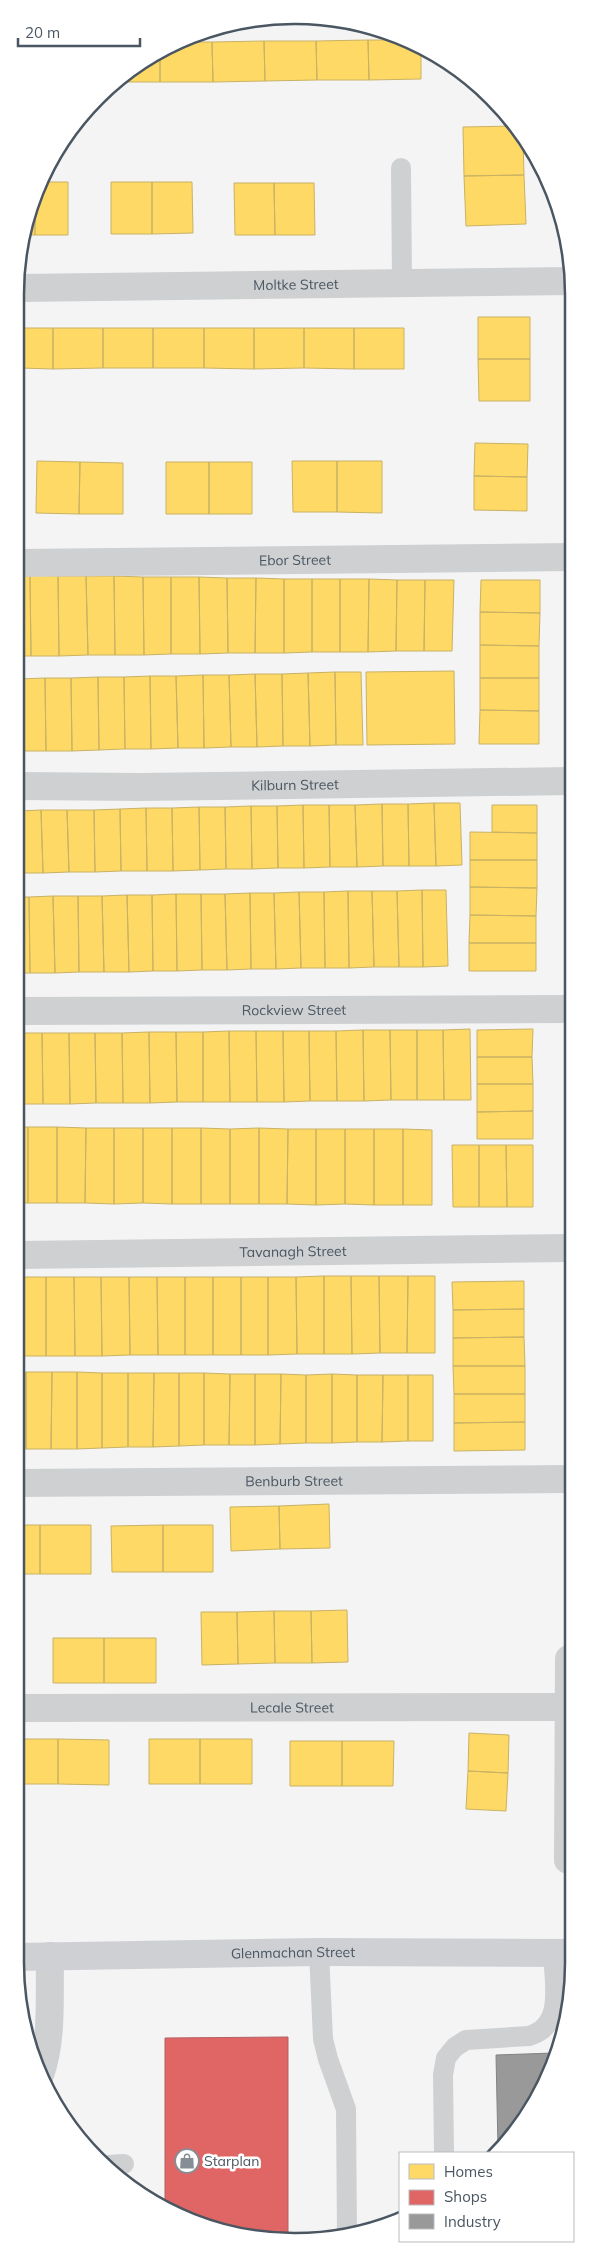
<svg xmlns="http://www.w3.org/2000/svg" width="589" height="2257" font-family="Mulish,sans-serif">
	<rect width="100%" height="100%" fill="#f4f4f4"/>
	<path fill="#ffd966" stroke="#c9b264" d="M368 40H401L421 47V79L369 80Z
		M368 40 369 80H317L316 41Z
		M264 41H316L317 80 265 81Z
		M264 41 265 81 213 82 212 42Z
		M187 42H212L213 82H160V53Z
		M160 53V82H119L139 62Z
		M478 88 489 97H478Z
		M515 126 523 138 524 175 464 176 463 127Z
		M524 175 526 224 466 226 464 176Z
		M44 182H68V235H35V206Z
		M111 182H152V234H111Z
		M152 182H192L193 233 152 234Z
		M234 183H274L275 235H235Z
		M274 183H314L315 235H275Z
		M35 206V235H23Z
		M478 317H530V359H478Z
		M20 328H53V369L20 368Z
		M53 328H103V368L53 369Z
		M103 328H153V368H103Z
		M153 328H204V368H153Z
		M204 328H254V369L204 368Z
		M254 328H304V368L254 369Z
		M304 328H354V369L304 368Z
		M354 328H404V369H354Z
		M478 359H530V401H479Z
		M475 443 528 444 527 477 474 476Z
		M37 461 80 462 79 514 36 513Z
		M292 461H337V512H293Z
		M337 461H382V513L337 512Z
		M80 462 123 463V514H79Z
		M166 462H209V514H166Z
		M209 462H252V514H209Z
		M474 476 527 477V511L474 510Z
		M19 575H30L31 656H19Z
		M30 575 58 576 59 656H31Z
		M58 576H86L88 655 59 656Z
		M86 576H114L115 655H88Z
		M114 576 143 577 144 655H115Z
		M143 577H171V654L144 655Z
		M171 577H199L200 654H171Z
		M199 577 227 578 228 653 200 654Z
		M227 578H256L255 653H228Z
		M256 578 284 579V653H255Z
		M284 579H312V652L284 653Z
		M312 579H340V652H312Z
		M340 579H369L368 652H340Z
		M369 579 397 580 396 651 368 652Z
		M397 580H425L424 651H396Z
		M425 580H454L452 651H424Z
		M481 580H540V613L480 612Z
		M480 612 540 613 539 646 480 645Z
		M480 645 539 646V678H480Z
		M454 671 455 744 367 745 366 672Z
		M335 672H361L363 745H336Z
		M335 672 336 745 310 746 308 673Z
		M308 673 310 746H283L282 674Z
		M255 674H282L283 746 257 747Z
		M255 674 257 747H231L229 675Z
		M203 675H229L231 747 204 748Z
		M203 675 204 748H178L176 676Z
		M150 676H176L178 748 151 749Z
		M150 676 151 749H125L124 677Z
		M98 677H124L125 749 99 750Z
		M98 677 99 750 72 751 71 678Z
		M45 678H71L72 751H46Z
		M45 678 46 751H19V679Z
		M480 678H539V711L480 710Z
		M480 710 539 711V744H479Z
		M434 803H460L462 865 436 866Z
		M434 803 436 866H409L408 804Z
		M382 804 383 866 357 867 355 805Z
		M382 804H408L409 866H383Z
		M303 805 304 868H278L277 806Z
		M303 805H329L330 867 304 868Z
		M329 805H355L357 867H330Z
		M492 805H537V833L492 832Z
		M251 806 252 869H226L225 807Z
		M251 806H277L278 868 252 869Z
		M199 807 200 870 173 871 172 808Z
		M199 807H225L226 869 200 870Z
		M146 808 147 871H121L120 809Z
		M146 808H172L173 871H147Z
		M120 809 121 871 95 872 94 810Z
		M41 810 43 873H18L19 811Z
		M41 810H67L69 872 43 873Z
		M67 810H94L95 872H69Z
		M470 832 537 833V860H470Z
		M470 860H537V888L470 887Z
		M470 887 537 888 536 916 470 915Z
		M422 890H446L448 966 423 967Z
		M422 890 423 967H399L397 891Z
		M348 891H372L374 967 349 968Z
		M348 891 349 968H325L324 892Z
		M372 891H397L399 967H374Z
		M299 892H324L325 968H301Z
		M299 892 301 968 276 969 274 893Z
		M250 893H274L276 969H251Z
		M250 893 251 969 227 970 225 894Z
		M176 894H201L202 970 177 971Z
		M176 894 177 971H153L152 895Z
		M201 894H225L227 970H202Z
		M127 895H152L153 971 129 972Z
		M127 895 129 972H104L102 896Z
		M53 896H78L79 972 55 973Z
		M53 896 55 973H30L29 897Z
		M78 896H102L104 972H79Z
		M18 897H29L30 973H18Z
		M470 915 536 916V943H469Z
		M469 943H536V971H469Z
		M470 1029 471 1100H444L443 1030Z
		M533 1029 532 1057H477V1030Z
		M363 1030 364 1101H337L336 1031Z
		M363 1030H390L391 1100 364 1101Z
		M390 1030H417V1100H391Z
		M417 1030H443L444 1100H417Z
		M229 1031 230 1102H203V1032Z
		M229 1031H256L257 1102H230Z
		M256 1031H283L284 1102H257Z
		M283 1031H309L310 1101 284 1102Z
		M309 1031H336L337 1101H310Z
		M149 1032 150 1103H123L122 1033Z
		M149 1032H176L177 1102 150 1103Z
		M176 1032H203V1102H177Z
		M18 1033H42L43 1104H18Z
		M42 1033H69L70 1104H43Z
		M69 1033H95L96 1103 70 1104Z
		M95 1033H122L123 1103H96Z
		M477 1057H532L533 1084H477Z
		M477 1084H533V1111L477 1112Z
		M533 1111V1139H477V1112Z
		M18 1127H28V1203H17Z
		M28 1127H57V1203H28Z
		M57 1127 86 1128 85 1203H57Z
		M86 1128H114V1204L85 1203Z
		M114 1128H143V1203L114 1204Z
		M143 1128H172V1204L143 1203Z
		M172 1128H201V1204H172Z
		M201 1128 230 1129V1204H201Z
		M259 1128V1204H230V1129Z
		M259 1128 288 1129 287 1204H259Z
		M288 1129H316V1205L287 1204Z
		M316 1129H345V1204L316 1205Z
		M345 1129H374V1205L345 1204Z
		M374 1129H403V1205H374Z
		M403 1129 432 1130V1205H403Z
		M452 1145H479V1207H453Z
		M479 1145H506L507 1207H479Z
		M506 1145H533V1207H507Z
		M324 1276V1354H297L296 1277Z
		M324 1276H351L352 1354H324Z
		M351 1276H379L380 1353 352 1354Z
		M379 1276H408L407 1353H380Z
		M408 1276H435V1353H407Z
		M17 1277H18L19 1356H17Z
		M18 1277H46V1356H19Z
		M46 1277H74L75 1356H46Z
		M74 1277H101L102 1356H75Z
		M101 1277H129L130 1355 102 1356Z
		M129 1277H157L158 1355H130Z
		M157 1277H185V1355H158Z
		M185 1277H213V1355H185Z
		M213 1277H241V1355H213Z
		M241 1277H268V1355H241Z
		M268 1277H296L297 1354 268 1355Z
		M524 1281V1309L453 1310 452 1282Z
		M524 1309V1337L453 1338V1310Z
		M524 1337 525 1366H453V1338Z
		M453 1366H525V1394H454Z
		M17 1372H26V1449L17 1450Z
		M26 1372H52L51 1449H26Z
		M52 1372H77V1449H51Z
		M77 1372 102 1373V1448L77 1449Z
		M102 1373H128V1447L102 1448Z
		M128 1373H154L153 1447H128Z
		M154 1373H179V1446L153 1447Z
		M179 1373H204V1445L179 1446Z
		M204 1373 230 1374 229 1445H204Z
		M230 1374H255V1445H229Z
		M255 1374H281L280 1444 255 1445Z
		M281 1374 306 1375V1443L280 1444Z
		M332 1374V1443H306V1375Z
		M332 1374 357 1375V1442L332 1443Z
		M357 1375H383L382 1442H357Z
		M383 1375H408V1441L382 1442Z
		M408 1375H433V1441H408Z
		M454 1394H525V1422L454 1423Z
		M525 1422V1450L454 1451V1423Z
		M329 1504 330 1548 280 1549 279 1506Z
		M279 1506 280 1549 231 1551 230 1507Z
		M16 1525H40V1574H16Z
		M40 1525H91V1574H40Z
		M163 1525V1572H112L111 1526Z
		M163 1525H213V1572H163Z
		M347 1610 348 1662 312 1663 311 1611Z
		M274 1611 275 1663 238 1664 237 1612Z
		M274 1611H311L312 1663H275Z
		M201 1612H237L238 1664 202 1665Z
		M53 1638H104V1683H53Z
		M104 1638H156V1683H104Z
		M469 1733 509 1735 508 1773 468 1771Z
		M16 1739H58V1784H16Z
		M58 1739 109 1740V1785L58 1784Z
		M149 1739H200V1784H149Z
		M200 1739H252V1784H200Z
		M290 1741H342V1786H290Z
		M342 1741H394L393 1786H342Z
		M468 1771 508 1773 506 1811 466 1809Z"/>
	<path fill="#e06666" stroke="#b36164" d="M288 2037V2240L276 2241 171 2213 165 2209V2038Z"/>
	<path fill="#999" stroke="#818588" d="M554 2053 527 2118 498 2149 496 2055Z"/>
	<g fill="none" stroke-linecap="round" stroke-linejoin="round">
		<path stroke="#ced0d2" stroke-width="20" d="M401 168 402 283
			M319 1952 323 2039 328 2059 346 2109 347 2234
			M444 2153 443 2075 446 2058 455 2047 466 2040 529 2036C565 2026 554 1982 553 1953
			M108 2165 124 2164"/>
		<g stroke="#ced0d2" stroke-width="28">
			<path id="s1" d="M20 288 572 281"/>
			<path id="s2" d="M19 563 571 557"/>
			<path id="s3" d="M19 786 140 787 571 781"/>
			<path id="s4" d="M18 1011 570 1009"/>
			<path id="s5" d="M17 1255 570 1248"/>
			<path id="s6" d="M16 1483 570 1479"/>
			<path id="s7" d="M16 1708 569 1707"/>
			<path d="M568 1860 569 1659"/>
			<path d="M40 2075C53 2038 49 1996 50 1956"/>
		</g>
		<path stroke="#ced0d4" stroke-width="28" id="s8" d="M15 1957 319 1952 569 1953"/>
	</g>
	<defs>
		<g id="shop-ring" transform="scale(1.25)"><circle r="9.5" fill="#fff" stroke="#868d94" stroke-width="1.5"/><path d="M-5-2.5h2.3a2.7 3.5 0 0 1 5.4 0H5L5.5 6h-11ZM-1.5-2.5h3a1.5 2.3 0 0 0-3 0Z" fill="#868d94"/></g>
	</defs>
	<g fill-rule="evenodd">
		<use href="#shop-ring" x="187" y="2161"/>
	</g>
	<g text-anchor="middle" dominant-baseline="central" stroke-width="5" stroke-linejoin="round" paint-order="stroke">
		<g font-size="14" fill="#4a5661" stroke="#fff">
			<text stroke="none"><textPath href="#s1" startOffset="276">Moltke Street</textPath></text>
			<text stroke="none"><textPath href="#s2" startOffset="276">Ebor Street</textPath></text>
			<text stroke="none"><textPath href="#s3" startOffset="276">Kilburn Street</textPath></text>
			<text stroke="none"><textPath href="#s4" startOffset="276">Rockview Street</textPath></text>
			<text stroke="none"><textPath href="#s5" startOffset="276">Tavanagh Street</textPath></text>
			<text stroke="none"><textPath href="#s6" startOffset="278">Benburb Street</textPath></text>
			<text stroke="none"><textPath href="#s7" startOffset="276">Lecale Street</textPath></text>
			<text stroke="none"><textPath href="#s8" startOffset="278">Glenmachan Street</textPath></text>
		</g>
		<g font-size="14" fill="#4a5661" stroke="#fff" text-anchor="start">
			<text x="204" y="2161">Starplan</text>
		</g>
	</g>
	<path d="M0 0H589V2257H0ZM294 24H295A270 270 0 0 1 565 294V1963A270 270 0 0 1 295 2233H294A270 270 0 0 1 24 1963V294A270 270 0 0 1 294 24Z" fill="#fff" fill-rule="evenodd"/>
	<path fill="none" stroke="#4a5661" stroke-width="2.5" d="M294 24H295A270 270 0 0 1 565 294V1963A270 270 0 0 1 295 2233H294A270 270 0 0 1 24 1963V294A270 270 0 0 1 294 24Z"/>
	<rect x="399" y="2152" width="175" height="90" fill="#ffffff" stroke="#b7bbc0"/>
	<rect x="409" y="2164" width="25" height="15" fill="#ffd966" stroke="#b7bbc0"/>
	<text x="444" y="2177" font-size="15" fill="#4a5661">Homes</text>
	<rect x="409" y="2190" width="25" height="15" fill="#e06666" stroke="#b7bbc0"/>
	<text x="444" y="2202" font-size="15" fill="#4a5661">Shops</text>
	<rect x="409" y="2214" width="25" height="15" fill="#999999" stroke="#b7bbc0"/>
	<text x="444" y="2227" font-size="15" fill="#4a5661">Industry</text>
	<path d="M18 38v8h122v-8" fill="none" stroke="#4a5661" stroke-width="2.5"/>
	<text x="25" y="38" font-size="15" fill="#4a5661" stroke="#ffffff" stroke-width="4" paint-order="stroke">20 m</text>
</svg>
